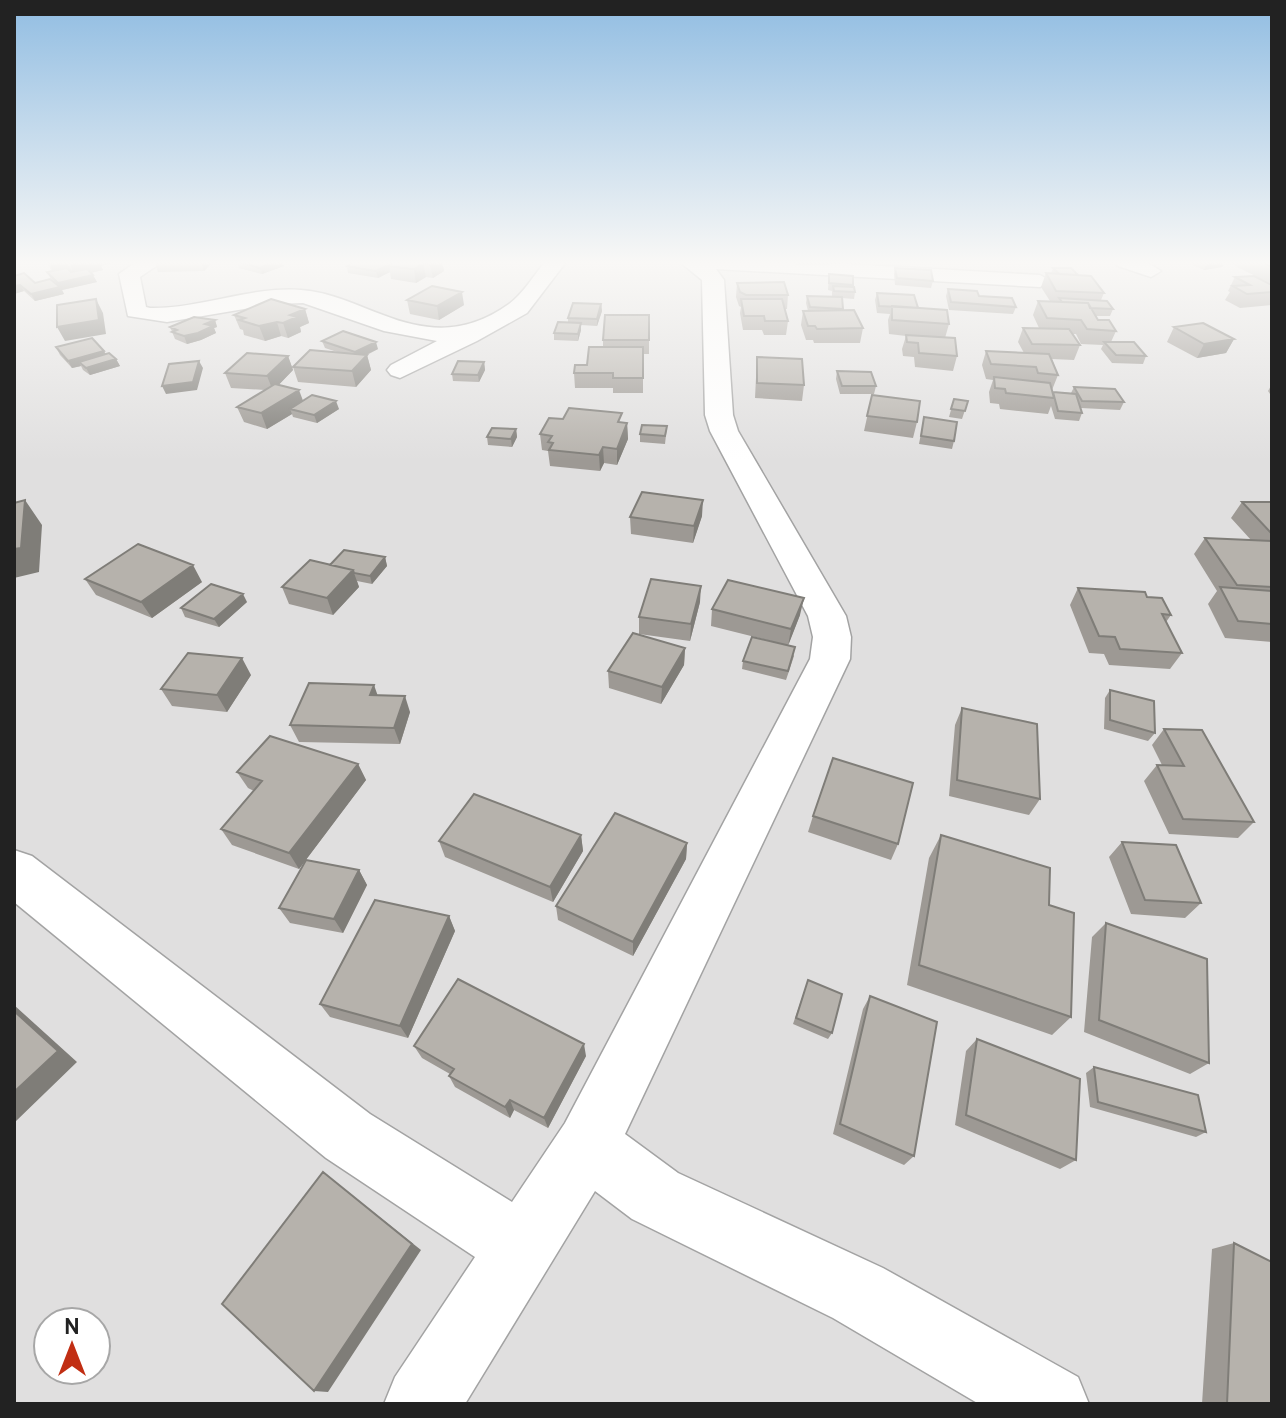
<svg xmlns="http://www.w3.org/2000/svg" width="1286" height="1418" font-family="Overpass,sans-serif">
	<rect width="100%" height="100%" fill="#f1f0ea"/>
	<path fill="#e0dfdf" fill-rule="evenodd" d="M14 262H1272V1404H14ZM48 1322H96V1370H48Z"/>
	<g fill="none" stroke-linecap="round" stroke-linejoin="round">
		<g stroke="#a3a3a3" stroke-width="3">
			<path id="minor" d="M136 262H162L140 277 146 307 150 308C201 309 251 286 301 290 330 292 356 305 383 315 429 333 467 334 509 304 523 294 534 275 545 262H566L527 313 477 341 400 378 391 375 387 370 391 365 437 341 384 331 303 303 273 304 167 322 128 316 119 274Z
				M680 262H813L1040 275 1051 281 1040 287 716 269 724 280 733 415 738 431 846 616 851 637 850 659 625 1134 678 1173 883 1268 1078 1377 1089 1404H979L833 1318 632 1219 595 1191 465 1404H384L395 1377 475 1257 326 1158 14 902V850L32 856 370 1114 512 1202 565 1123 810 659 813 637 808 616 710 431 705 415 702 280Z
				M1115 262H1146L1161 271 1151 277 1118 266Z"/>
		</g>
		<use href="#minor" fill="#fff" fill-rule="evenodd"/>
	</g>
	<path fill="#9d9994" d="M46 262H116L101 266 103 270 91 273 97 282 62 290 64 294 35 301 24 291 14 294V276L35 283 51 279 47 272 52 271Z
		M155 262H213L204 271 158 272Z
		M237 262H282L284 266 262 274 239 268Z
		M354 262H442L444 271 433 278 426 277 416 283 391 279 390 272 378 278 348 273 347 266Z
		M728 262H788V263Z
		M795 262H840V264L796 265Z
		M1192 262H1225L1222 267 1204 270 1191 264Z
		M1226 262H1272V284L1237 267 1238 266Z
		M895 268 933 281 931 288 895 285 894 274Z
		M1053 268 1078 275 1104 293 1101 300 1113 309 1110 316H1095L1098 320 1116 331 1111 342 1146 356 1143 364 1112 363 1101 349 1103 345 1081 344 1076 334H1072L1080 345 1074 360 1052 359 1058 375 1052 390 1053 392 1071 393 1074 387 1124 402 1120 410 1081 408 1082 413 1079 421 1055 419 1051 406 1048 414 1000 409 999 404 990 403 989 392 993 380 986 379 982 365 986 351 1024 353 1018 342 1023 328H1039L1033 315 1038 301H1050L1041 287 1046 273 1051 274Z
		M829 274 853 276 852 287 855 292 854 299 842 298 843 310 863 328 860 343H814L813 340H806L801 325 803 311H808L806 303 807 296 832 297V291L828 290Z
		M1235 277 1272 285V305L1240 308 1225 300 1230 292 1228 291Z
		M737 283 788 295 787 309H785L788 321 786 335H764L762 330H743L740 313 741 307 739 306 736 297Z
		M948 289 979 296 1016 307 1013 314 949 310 946 296Z
		M877 293 918 308 949 324 945 338 957 356 953 371 915 367 914 357 903 356 902 349 906 336 889 334 888 320 890 314 877 313 875 300Z
		M407 300 464 305 439 320 410 314Z
		M601 304 602 311 597 326 581 325V330L578 341 554 340V333L568 323V318Z
		M305 309 309 323 300 327 301 332 288 338 281 336 265 341 244 335 243 330 240 329 234 315Z
		M649 315V354H643V393H613V388H575L574 373 587 365 603 347V340Z
		M215 320 217 327 214 328 216 333 201 340 187 344 175 339 170 327Z
		M1174 327 1234 339 1226 353 1197 358 1167 342Z
		M322 341 378 349 367 355 371 370 356 387 298 382 293 367 337 352 325 348Z
		M56 347 106 354 116 359 120 366 90 375 83 370 81 366 72 368 60 355Z
		M288 356 293 370 278 385 303 401 339 409 317 423 293 417 292 414 267 429 244 422 237 407 265 390 231 388 225 373Z
		M757 357 804 385 802 401 755 398Z
		M484 362 485 370 479 382 453 381 452 374Z
		M837 371 876 386 874 394H840L836 379Z
		M1272 384V397L1268 391Z
		M872 395 917 422 913 438 864 431Z
		M954 399 968 401 962 419 949 417Z
		M924 417 954 441 952 449 919 444Z
		M622 423H627L628 439 617 465 604 463 600 471 550 466 548 451 542 450 540 434Z
		M667 426 665 444 640 442V434Z
		M516 429 517 437 512 447 488 445 487 437Z
		M1242 502H1272V642L1225 638 1208 604 1217 591 1194 554 1205 538 1251 540 1231 518Z
		M702 516 693 543 631 534 630 517Z
		M385 557 387 566 372 584 357 581 359 587 333 615 289 604 282 587 330 565Z
		M85 579 202 582 152 618 96 595Z
		M1078 588 1147 597 1171 615 1166 622 1182 653 1170 669 1109 665 1104 654 1089 653 1070 605Z
		M247 602 219 627 185 617 181 608Z
		M700 602 690 641 639 634V617Z
		M712 609 800 615 788 645 794 656 786 680 742 669 743 661 771 641 711 626Z
		M685 648 684 665 661 704 609 688 608 671Z
		M251 675 227 712 172 706 161 689Z
		M1110 690 1155 733 1148 741 1104 729 1105 698Z
		M377 695 410 712 400 744 299 742 290 725Z
		M962 708 1040 799 1029 815 949 796 955 725Z
		M1164 729 1254 822 1238 838 1169 834 1144 781 1157 765H1162L1152 745Z
		M358 764 366 780 299 869 232 845 221 829 254 791 248 788 237 772Z
		M813 816 898 844 891 860 808 832Z
		M581 835 583 851 553 902 445 857 439 841Z
		M941 835 1071 1017 1052 1035 907 985 929 858Z
		M1122 842 1201 903 1185 918 1131 914 1109 857Z
		M687 843 686 859 633 956 558 920 556 906Z
		M359 870 367 885 343 933 290 923 279 908Z
		M449 916 455 931 408 1038 330 1017 320 1004Z
		M1106 923 1209 1063 1190 1074 1084 1032 1092 937Z
		M808 980 832 1033 828 1039 793 1024Z
		M870 996 914 1156 904 1165 833 1134 863 1009Z
		M977 1039 1076 1160 1060 1169 955 1125 966 1051Z
		M414 1046 586 1056 548 1128 514 1110 510 1118 455 1087 449 1076 450 1074 422 1058Z
		M1094 1067 1206 1132 1196 1137 1090 1107 1086 1073Z
		M1234 1243 1272 1404H1202L1212 1249Z"/>
	<path fill="#7f7d78" d="M49 262H67L72 272 55 275Z
		M72 262H116L101 266 103 270 76 276 69 263Z
		M201 262H213L204 271Z
		M273 262H282L284 266 262 274 260 268Z
		M434 262H442L444 271 433 278 430 265Z
		M1214 262H1225L1222 267 1204 270 1208 263Z
		M423 263 426 277 416 283 414 269Z
		M389 265 390 272 378 278 376 271Z
		M93 275 97 282 62 290 64 294 35 301 31 294 59 287 58 283Z
		M20 285 24 291 14 294V286Z
		M462 292 464 305 439 320 437 306Z
		M96 299 103 313 106 334 65 341 57 327Z
		M601 304 602 311 597 326V319Z
		M305 309 309 323 300 327 301 332 288 338 283 323 290 315Z
		M215 320 217 327 214 328 216 333 201 340 187 344 184 336 205 324Z
		M277 322 281 336 265 341 259 326Z
		M581 323V330L578 341V334Z
		M1234 339 1226 353 1197 358 1204 344Z
		M376 342 378 349 357 359 355 352Z
		M104 351 108 358 79 362 81 366 72 368 68 361Z
		M367 355 371 370 356 387 352 371Z
		M288 356 293 370 273 391 267 376Z
		M116 359 120 366 90 375 86 368Z
		M199 361 203 368 197 390 166 394 162 386Z
		M484 362 485 370 479 382 478 375Z
		M299 390 305 406 290 409 292 414 267 429 261 413Z
		M336 401 339 409 317 423 314 415Z
		M627 423 628 439 617 465V449Z
		M516 429 517 437 512 447 511 439Z
		M603 447 604 463 600 471 599 455Z
		M25 500 42 525 39 572 14 578V549Z
		M703 500 702 516 693 543 694 526Z
		M385 557 387 566 372 584 370 576Z
		M193 565 202 582 152 618 141 602Z
		M353 570 359 587 333 615 327 598Z
		M701 586 700 602 690 641 691 624Z
		M243 594 247 602 219 627 214 619Z
		M804 598 800 615 788 646 791 629Z
		M685 648 684 665 661 704 662 687Z
		M242 658 251 675 227 712 217 695Z
		M374 685 380 702 370 695Z
		M405 696 410 712 400 744 394 728Z
		M358 764 366 780 299 869 289 853Z
		M581 835 583 851 553 902 550 887Z
		M687 843 686 859 633 956V942Z
		M359 870 367 885 343 933 334 919Z
		M449 916 455 931 408 1038 400 1026Z
		M14 1005 77 1062 14 1123Z
		M584 1044 586 1056 548 1128 544 1118Z
		M510 1100 514 1110 510 1118 505 1107Z
		M334 1181 421 1250 328 1392 314 1391Z"/>
	<path fill="#b6b2ac" stroke="#7f7d78" stroke-width="2" d="M240 262H273L260 268Z
		M354 262H388L389 265 376 271 347 266Z
		M394 262H434L430 265 423 263 414 269 388 266Z
		M1262 262H1272V267Z
		M67 268 71 272 87 269 93 275 58 283 47 272Z
		M895 268 931 270 933 281 897 278Z
		M1053 268H1071L1078 275 1059 274Z
		M24 273 35 283 50 279 60 287 31 294 20 285 14 286V276Z
		M1046 273 1091 276 1104 293 1056 291Z
		M829 274 853 276V285L829 283Z
		M1254 276 1272 285V292L1247 294 1233 286 1250 285 1235 277Z
		M784 282 788 295H746L740 292 737 283Z
		M432 286 462 292 437 306 407 300Z
		M833 286 854 287 855 292 834 291Z
		M948 289 977 291 979 296 1012 298 1016 307 951 302Z
		M877 293 914 295 918 308 879 306Z
		M807 296 842 297 843 309 810 307Z
		M1059 298 1107 301 1113 309 1090 308 1088 303 1062 302Z
		M96 299 99 320 57 327V305Z
		M271 299 305 309 290 315 297 317 283 323 277 322 259 326 239 320 245 318 234 315Z
		M741 299H782L788 321H765L764 316H744Z
		M1038 301 1088 303 1098 320H1109L1116 331 1087 329 1081 320 1047 318Z
		M573 303 601 304 597 319 568 318Z
		M892 306 947 310 949 324 892 320Z
		M854 310 863 328 817 329 815 326H808L803 311Z
		M605 315H649V340H603Z
		M194 317 215 320 205 324 213 326 198 333 184 336 172 332 177 330 170 327Z
		M558 322 581 323 578 334 554 333Z
		M1203 323 1234 339 1204 344 1174 327Z
		M1023 328 1069 329 1080 345 1032 344Z
		M343 331 376 342 355 352 322 341Z
		M906 335 955 338 957 356 919 353 918 343 907 342Z
		M92 338 104 351 68 361 56 347Z
		M1104 342H1134L1146 356 1116 355Z
		M589 347H643V378H613V373H574L575 365H587Z
		M310 350 367 355 352 371 293 367Z
		M986 351 1049 354 1058 375 1038 373 1036 367 991 364Z
		M109 353 116 359 86 368 79 362Z
		M247 353 288 356 267 376 225 373Z
		M757 357 802 359 804 385 757 383Z
		M199 361 193 382 162 386 169 364Z
		M458 361 484 362 478 375 452 374Z
		M837 371 871 372 876 386H842Z
		M994 377 1050 383 1054 398 1006 393 1005 389 995 388Z
		M275 384 299 390 261 413 237 407Z
		M1074 387 1115 389 1124 402 1082 401Z
		M1053 392 1076 394 1082 413 1058 411Z
		M312 395 336 401 314 415 290 409Z
		M872 395 920 401 917 422 867 416Z
		M954 399 968 401 965 411 951 409Z
		M569 408 622 413 618 422 627 423 617 449 603 447 599 455 549 450 553 443 548 442 552 436 540 434 549 418 563 419Z
		M924 417 957 422 954 441 921 436Z
		M642 425 667 426 665 436 640 434Z
		M492 428 516 429 511 439 487 437Z
		M642 492 703 500 694 526 630 517Z
		M25 500 21 548 14 549V503Z
		M1242 502H1272V534Z
		M1205 538 1272 541V587L1237 585Z
		M138 544 193 565 141 602 85 579Z
		M344 550 385 557 370 576 354 573 353 570 330 565Z
		M310 560 353 570 327 598 282 587Z
		M651 579 701 586 691 624 639 617Z
		M728 580 804 598 791 629 712 609Z
		M211 584 243 594 214 619 181 608Z
		M1220 587 1272 591V624L1238 621Z
		M1078 588 1145 592 1147 597 1162 598 1171 615 1162 614 1182 653 1120 649 1115 637 1099 636Z
		M633 633 685 648 662 687 608 671Z
		M752 637 795 647 788 671 743 661Z
		M188 653 242 658 217 695 161 689Z
		M309 683 374 685 370 695 405 696 394 728 290 725Z
		M1110 690 1154 701 1155 733 1110 720Z
		M962 708 1037 724 1040 799 957 780Z
		M1164 729 1202 730 1254 822 1183 819 1157 765 1184 766Z
		M270 736 358 764 289 853 221 829 262 781 237 772Z
		M833 758 913 783 898 844 813 816Z
		M474 794 581 835 550 887 439 841Z
		M615 813 687 843 633 942 556 906Z
		M941 835 1050 868 1049 905 1074 913 1071 1017 919 965Z
		M1122 842 1176 845 1201 903 1145 900Z
		M306 860 359 870 334 919 279 908Z
		M375 900 449 916 400 1026 320 1004Z
		M1106 923 1207 959 1209 1063 1099 1020Z
		M458 979 584 1044 544 1118 510 1100 505 1107 449 1076 454 1069 414 1046Z
		M808 980 842 994 832 1033 796 1018Z
		M870 996 937 1022 914 1156 840 1124Z
		M14 1011 58 1051 14 1092Z
		M977 1039 1080 1079 1076 1160 966 1115Z
		M1094 1067 1198 1095 1206 1132 1098 1102Z
		M323 1172 412 1244 314 1391 222 1304Z
		M1234 1243 1272 1262V1404H1227Z"/>
	<linearGradient id="sky" x2="0" y2="1"><stop stop-color="#91bde2"/><stop offset="0.57" stop-color="#f9f8f6"/><stop offset="1" stop-color="#f9f8f6" stop-opacity="0"/></linearGradient>
	<rect width="1286" height="461" fill="url(#sky)"/>
	<rect width="1286" height="1418" fill="none" stroke="#222222" stroke-width="32"/>
	<g transform="translate(72 1346)"><circle r="38" fill="#ffffff" stroke="#a7a7a7" stroke-width="2"/>
	<path d="M0-6L14 30L0 20L-14 30Z" fill="#c12e13"/>
	<text y="-12" font-size="22" font-weight="bold" text-anchor="middle" fill="#222222">N</text>
	</g>
</svg>
